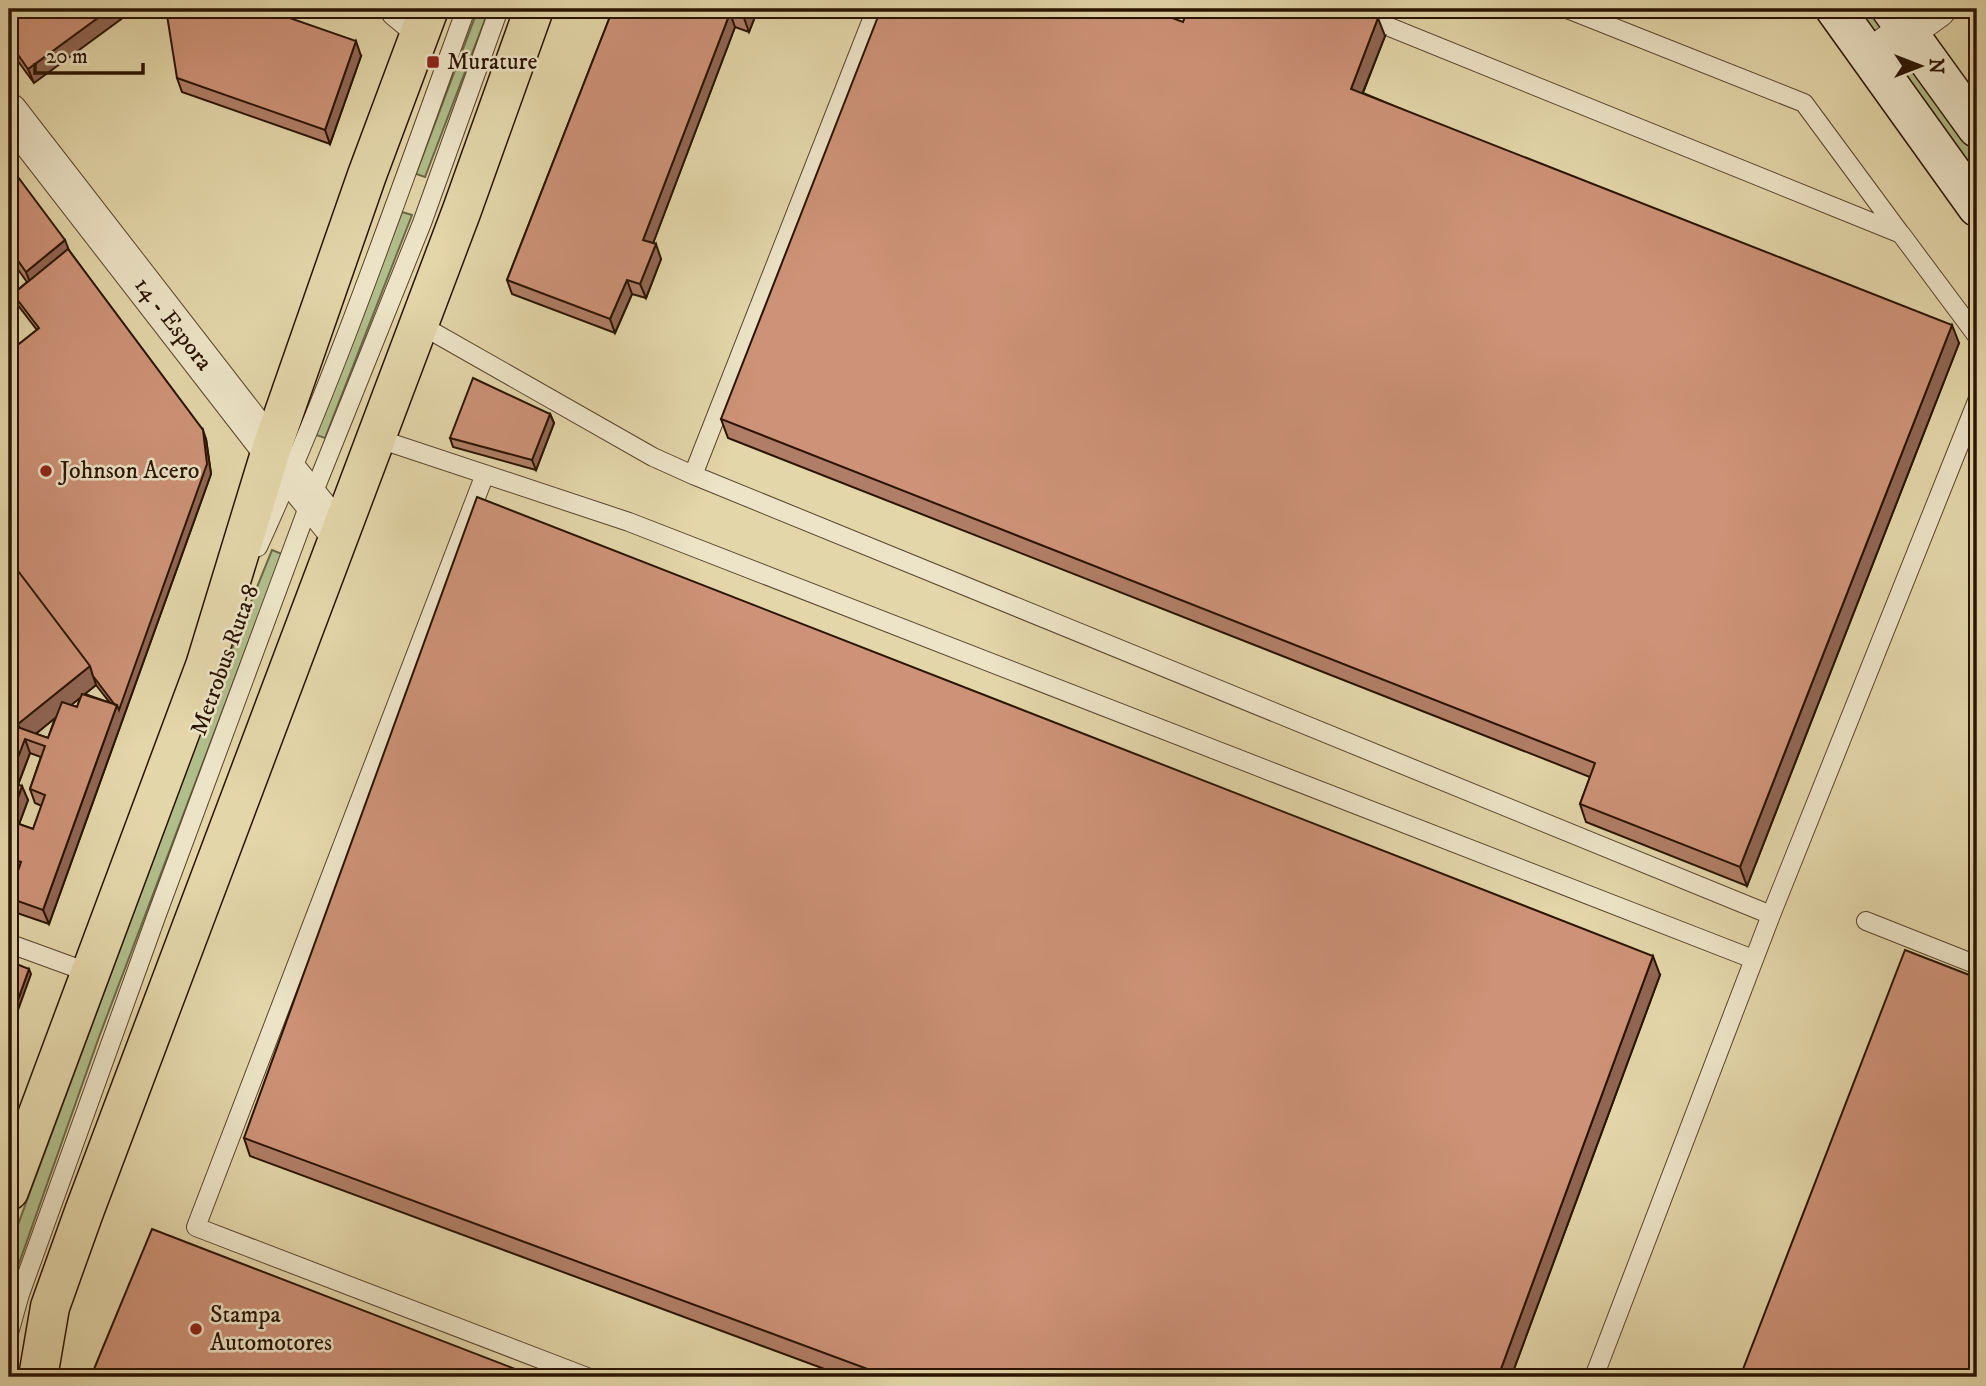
<svg xmlns="http://www.w3.org/2000/svg" width="1986" height="1386" font-family="'IM FELL DW Pica',serif">
	<rect width="100%" height="100%" fill="#e3d6a9"/>
	<filter id="stains"><feTurbulence type="fractalNoise" baseFrequency=".00286" numOctaves="4"/><feColorMatrix values="0 0 0 0 .2 0 0 0 0 .09 0 0 0 0 .02 0 0 0 .5 -.17"/></filter>
	<radialGradient id="worn" r=".72"><stop offset=".6" stop-color="#630" stop-opacity="0"/><stop offset="1" stop-color="#630" stop-opacity=".3"/></radialGradient>
	<path fill="#b0be8b" stroke="#6d6946" stroke-width="2" d="M478 9H489L425 177 416 174Z
		M1855 9H1875L1977 149V177Z
		M402 212 412 215 325 438 316 435Z
		M272 550 282 554 99 1037 16 1272 9 1270V1249L221 676Z"/>
	<g fill="none" stroke-linecap="round" stroke-linejoin="round">
		<g stroke="#58442c" stroke-width="20">
			<path id="lane" d="M1345 9 1901 234 1977 336
				M1567 9 1804 103 1900 233
				M419 324 653 457 693 475 1771 915
				M376 438 629 522 1753 959
				M485 474 196 1227 587 1377
				M693 475 876 9
				M258 547C338 372 400 189 466 9
				M1866 921 1977 965
				M9 948 16 946 90 973
				M9 1333 20 1294 156 917 311 499 422 223 499 9
				M1594 1377 1771 915 1977 401"/>
		</g>
		<g stroke="#58442c" stroke-width="39">
			<g id="street">
				<path d="M399 9 422 28"/>
				<path d="M1871 57 1937 9"/>
				<path id="s1" d="M9 112 271 450 339 534"/>
			</g>
		</g>
		<g stroke="#2a1402" stroke-width="41">
			<path id="secondary" d="M1835 9 1977 207
				M1891 9 1977 128"/>
		</g>
		<g stroke="#2a1402" stroke-width="41">
			<path id="primary" d="M9 1191 205 666 271 450 367 175 429 9
				M38 1377 50 1307 84 1212 462 210 534 9"/>
		</g>
		<use href="#lane" stroke="#ede4c7" stroke-width="18"/>
		<use href="#street" stroke="#ede4c7" stroke-width="37"/>
		<use href="#secondary" stroke="#ede4c7" stroke-width="38"/>
		<use href="#primary" stroke="#e3d6a9" stroke-width="38"/>
	</g>
	<path fill="#b07e66" stroke="#2a1402" stroke-width="2" fill-rule="evenodd" d="M9 9 34 83 9 49Z
		M613 9H758L749 32 735 27 653 243 661 259 646 298 632 294 615 333 512 294 507 280Z
		M1385 36 1363 93 1959 343 1747 886 1586 822 1580 804 1590 777 728 438 721 419Z
		M361 56 330 144 182 92 177 78Z
		M9 165 68 249 206 439 211 474 49 924 14 912 9 897 17 873 9 870V352L37 330 17 304 13 294 27 282 9 257ZM96 685 110 703 85 694ZM80 698 77 707 71 705ZM55 718 48 738 36 734 44 727ZM30 753 41 757 30 789 35 803 42 806 33 829 19 824 28 800 18 785Z
		M550 414 554 423 536 470 453 447 450 438Z
		M1660 975 1511 1377H846L250 1156 244 1138Z
		M94 1369 536 1377H103L96 1374Z"/>
	<path fill="#906653" stroke="#2a1402" stroke-width="2" d="M110 9H135L34 83 28 69Z
		M748 9H758L749 32 744 18Z
		M730 13 735 27 649 254 643 240Z
		M1378 18 1385 36 1357 107 1351 89Z
		M356 41 361 56 330 144 325 130Z
		M65 240 72 258 33 290 26 272Z
		M656 244 661 259 646 298 640 284Z
		M627 280 632 294 615 333 610 319Z
		M1952 325 1959 343 1747 886 1740 867Z
		M550 414 554 423 536 470 532 460Z
		M203 430 206 439 211 474 49 924 43 910 117 705Z
		M90 666 96 685 28 740 25 739 30 753 14 795 9 781 24 740 18 724Z
		M22 786 28 800 15 835 10 821Z
		M1653 956 1660 975 1511 1377H1498Z
		M29 969 31 974 9 1035V1025Z"/>
	<path fill="#cd9277" stroke="#2a1402" stroke-width="2" d="M9 9H110L28 69 9 42Z
		M166 9H264L356 41 325 130 177 78Z
		M613 9H748L744 18 730 13 643 240 656 244 640 284 627 280 610 319 507 280Z
		M881 9H1148L1183 22 1188 9H1355L1378 18 1351 89 1952 325 1740 867 1580 804 1595 763 721 419Z
		M9 165 65 240 26 272 9 248Z
		M68 249 203 430 207 464 119 710 117 705H115L93 676 90 666 9 559V352L39 328 13 294Z
		M473 378 550 414 532 460 450 438Z
		M477 497 1653 956 1498 1377H889L244 1138Z
		M9 559 90 666 18 724 9 721Z
		M82 694 117 705 43 910 9 898 21 862 9 858V781L22 786 10 821 33 829 45 795 30 789 45 746 25 739 9 781V724L48 738 62 702 77 707Z
		M1905 950 1977 978V1377H1740Z
		M9 961 29 969 9 1025Z
		M152 1229 536 1377H114L94 1369Z"/>
	<g fill="#8f2418" stroke="#ede4c7" stroke-width="2.5">
		<rect x="426" y="55" width="14" height="14" rx="3.5"/>
		<circle cx="46" cy="471" r="7"/>
		<circle cx="196" cy="1329" r="7"/>
	</g>
	<g text-anchor="middle" dominant-baseline="central" stroke-width="5" stroke-linejoin="round" paint-order="stroke">
		<g font-size="24" fill="#2a1402" stroke="#ede4c7" text-anchor="start">
			<text x="447" y="62">Murature</text>
			<text x="60" y="471">Johnson Acero</text>
			<text x="210" y="1315">Stampa<tspan x="210" dy="28">Automotores</tspan></text>
		</g>
		<g font-size="24" fill="#2a1402" stroke="#ede4c7">
			<text stroke="none"><textPath href="#s1" startOffset="268">14 - Espora</textPath></text>
			<text transform="translate(225 660) rotate(-70)">Metrobus Ruta 8</text>
		</g>
	</g>
	<rect width="1986" height="1386" fill="none" stroke="#e3d6a9" stroke-width="35"/>
	<rect x="10" y="10" width="1965" height="1365" fill="none" stroke="#2a1402" stroke-width="3.5"/>
	<rect x="18" y="18" width="1951" height="1351" fill="none" stroke="#2a1402" stroke-width="2"/>
	<g transform="translate(1920 66) rotate(90)" stroke="#ede4c7" stroke-width="5" paint-order="stroke">
	<path d="M0-5L12 26L0 18L-12 26Z" fill="#2a1402"/>
	<text y="-10" font-size="19" font-weight="bold" text-anchor="middle" fill="#2a1402">N</text>
	</g>
	<path d="M35 63v10h108v-10" fill="none" stroke="#2a1402" stroke-width="3.5"/>
	<text x="46" y="63" font-size="21" fill="#2a1402" stroke="#ede4c7" stroke-width="5" paint-order="stroke">20 m</text>
	<rect width="100%" height="100%" filter="url(#stains)"/>
	<rect width="100%" height="100%" fill="url(#worn)"/>
</svg>
